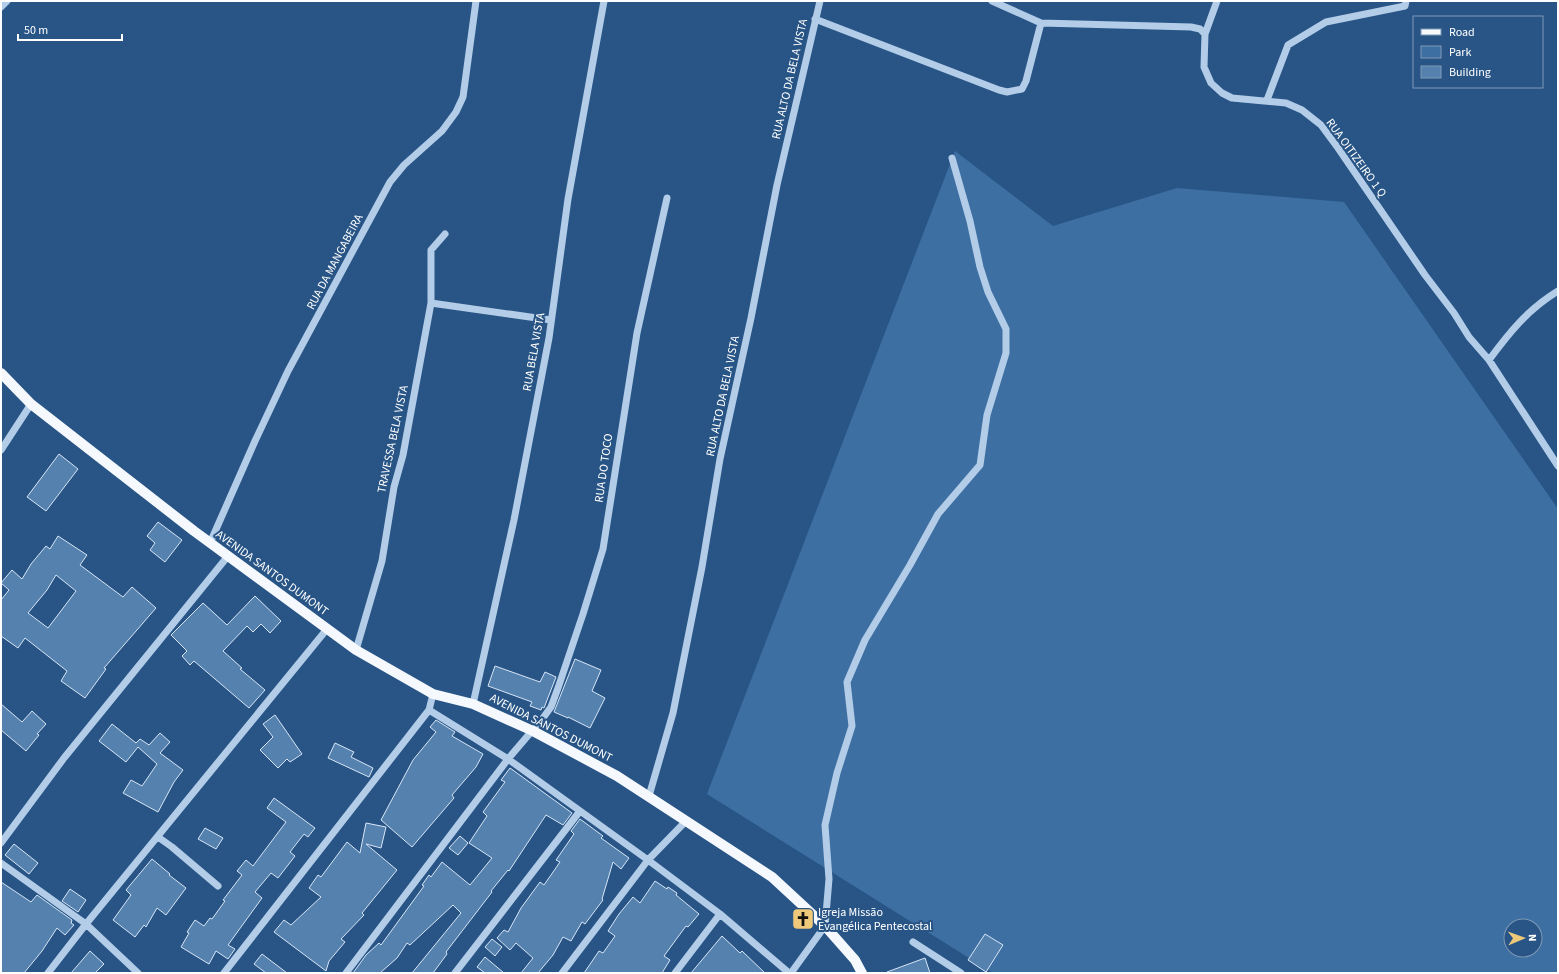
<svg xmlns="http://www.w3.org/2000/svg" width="1559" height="974" font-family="'Source Sans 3',sans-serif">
	<rect width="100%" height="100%" fill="#285586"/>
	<path fill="#3d6fa2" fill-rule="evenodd" d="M955 151 1053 226 1177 188 1344 202 1558 509V973H1195L1193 972 1191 973H993L707 794ZM1511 926H1535V950H1511Z"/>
	<path fill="#5581af" stroke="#d7e6f6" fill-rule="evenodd" d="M59 454 78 469 46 511 27 497Z
		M158 522 182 540 165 562 150 550 155 543 147 536Z
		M58 536 87 555 80 565 123 597 132 587 156 608 104 668 106 669 85 698 61 681 67 671 25 638 18 648 1 636V600L9 590 1 583 12 570 22 579 31 564 46 546 50 549ZM56 575 76 591 48 628 28 613 47 590Z
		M255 596 281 621 270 633 261 624 253 632 247 626 223 651 242 668 240 669 265 690 249 708 194 661 190 665 182 656 187 651 171 635 203 603 227 625Z
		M575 659 601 670 592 691 605 698 590 728 568 717V718L554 712Z
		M495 666 540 682 545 672 556 677 544 708 542 707 541 710 530 706 532 702 488 686Z
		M1 704 22 722 32 711 46 724 37 734 39 735 26 751 1 730Z
		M275 715 302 754 290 762 287 759 278 768 260 750 273 737 263 724Z
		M436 720 455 732 452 736 483 754 476 767 452 795 454 798 412 847 381 820 413 760 436 732 430 727Z
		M112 724 136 743 140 739 149 745 160 733 170 742 160 753 183 770 174 782 158 812 123 793 131 780 142 786 157 764 138 747 126 762 99 741Z
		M335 743 354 752 351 757 373 768 369 777 328 758Z
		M510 768 572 813 563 825 546 815 509 871 508 870 491 891 492 892 446 952 447 954 433 973H412L461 913 453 905 410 945 407 943 397 958 380 973H353L366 955 379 943 381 945 424 886 422 885 429 875 431 877 442 862 470 885 492 858 469 843 487 816 483 812 505 782 501 780Z
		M274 798 315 828 308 837 304 834 290 852 295 856 278 878 271 873 255 892 262 898 228 945 235 949 228 959 216 951 209 964 181 947 189 933 187 932 195 920 204 926 210 918 212 919 225 901 223 900 242 875 237 871 246 860 253 866 286 822 267 808Z
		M580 819 603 836 601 838 629 858 621 869 613 862 602 899 603 900 585 924 582 922 571 941 563 937 553 955 538 973H521L533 958 516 943 510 950 497 938 504 930 508 932 521 908 540 882 544 885 560 862 556 860 574 834 571 831Z
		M366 823 386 827 381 848 366 844 397 870 362 913 364 915 341 939 345 942 329 961 326 971 274 932 284 920 291 925 321 897 309 888 318 875 321 877 347 842 360 853Z
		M205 828 223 838 216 849 198 839Z
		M460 836 468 843 458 855 449 848Z
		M14 844 38 863 29 874 5 855Z
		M152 859 170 874 169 875 186 888 166 915 157 908 146 927 144 925 135 937 113 920 131 895 126 890Z
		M655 881 667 889 668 887 677 893 676 895 699 914 688 927 686 926 664 956 670 960 662 973H584L599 951 603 953 615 936 608 931 619 914 633 897 640 903Z
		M1 882 31 902 37 895 72 920 71 923 74 925 65 935 57 928 42 951 24 973H1Z
		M70 889 86 900 78 912 62 901Z
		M985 934 1003 945 986 972 968 960Z
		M722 936 740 953 742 951 765 973H691Z
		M492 939 502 947 495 956 485 947Z
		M90 951 104 964 95 973H71Z
		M262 954 287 973H266L254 964Z
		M485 957 504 973H485L477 967Z
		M925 958 930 973H888L887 972Z"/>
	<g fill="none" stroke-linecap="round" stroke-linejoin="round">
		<path stroke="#b3cde8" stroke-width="7" d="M992 1 1041 23 1191 27 1200 29 1205 34 1204 67 1211 83 1222 93 1232 98 1286 103 1302 110 1321 125 1338 148 1425 275 1454 313 1469 337 1489 360
			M1 7 7 1
			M815 19 999 90 1007 92 1022 89 1026 81 1041 23
			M1205 34 1217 1
			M1267 100 1288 45 1326 22 1405 6 1406 1
			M1558 291C1528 309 1509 333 1489 360L1558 466
			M431 303 551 320
			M1 450 31 404
			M210 543 255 441 288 371 390 182 404 165 442 131 456 112 463 97 476 1
			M356 650 382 561 394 487 403 455 431 303V250L445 234
			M473 704 514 520 549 338 568 199 604 1
			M429 710 508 759 648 860 720 914 789 973
			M649 796 673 713 702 567 720 459 751 318 777 185 820 1
			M158 837 172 847 218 886
			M1 843 64 758 228 556
			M1 863 86 924 138 973
			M913 942 961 973
			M48 973 86 924 327 629
			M224 973 429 710 433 694
			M346 973 508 759 543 718 551 707 558 688 583 614 603 549 637 333 667 198
			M455 973 580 811
			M562 973 648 860 686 821
			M675 973 720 914
			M791 973 825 926 829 879 825 825 837 773 852 726 847 682 865 640 910 565 938 514 980 465 987 415 1006 353V329L988 292 980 267 970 221 952 158"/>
		<path stroke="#f5f9fe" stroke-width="10" d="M1 373 31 404 194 531 356 650 433 694 473 704 533 731 617 776 772 877 825 926 855 960 862 973"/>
	</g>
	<defs>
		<g id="church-square" transform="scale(1.15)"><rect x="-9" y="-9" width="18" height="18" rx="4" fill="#efc97a" stroke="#285586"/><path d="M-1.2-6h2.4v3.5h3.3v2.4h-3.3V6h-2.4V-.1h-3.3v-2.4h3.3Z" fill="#111"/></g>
	</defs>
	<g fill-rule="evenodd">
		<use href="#church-square" x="803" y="919"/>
	</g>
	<g text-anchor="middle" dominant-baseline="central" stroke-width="4" stroke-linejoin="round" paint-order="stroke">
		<g font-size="12" fill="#fff" stroke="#285586">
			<text transform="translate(790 79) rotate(-77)">RUA ALTO DA BELA VISTA</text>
			<text transform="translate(1356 158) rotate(54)">RUA OITIZEIRO 1 Q</text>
			<text transform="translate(335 262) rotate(-62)">RUA DA MANGABEIRA</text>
			<text transform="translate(534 352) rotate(-80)">RUA BELA VISTA</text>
			<text transform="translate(723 396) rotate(-78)">RUA ALTO DA BELA VISTA</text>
			<text transform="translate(393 439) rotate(-78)">TRAVESSA BELA VISTA</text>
			<text transform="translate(604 468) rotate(-82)">RUA DO TOCO</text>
			<text transform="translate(272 573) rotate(36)">AVENIDA SANTOS DUMONT</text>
			<text transform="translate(551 728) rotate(27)">AVENIDA SANTOS DUMONT</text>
		</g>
		<g font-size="12" fill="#fff" stroke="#285586" text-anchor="start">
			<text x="818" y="912">Igreja Missão<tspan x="818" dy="14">Evangélica Pentecostal</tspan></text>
		</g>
	</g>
	<rect width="1559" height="974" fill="none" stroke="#ffffff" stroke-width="4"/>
	<rect x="1413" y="16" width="130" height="72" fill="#285586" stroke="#7e99b6"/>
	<rect x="1421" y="29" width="20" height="6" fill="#f5f9fe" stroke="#7e99b6"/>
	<text x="1449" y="36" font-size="12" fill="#ffffff">Road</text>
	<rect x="1421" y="46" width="20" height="12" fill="#3d6fa2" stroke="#7e99b6"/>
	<text x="1449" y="56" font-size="12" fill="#ffffff">Park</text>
	<rect x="1421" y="66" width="20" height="12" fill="#5581af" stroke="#7e99b6"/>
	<text x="1449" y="76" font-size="12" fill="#ffffff">Building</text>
	<g transform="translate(1523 938) rotate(88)"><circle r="19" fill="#285586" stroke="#7e99b6"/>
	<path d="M0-3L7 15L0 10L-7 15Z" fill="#efc97a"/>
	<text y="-6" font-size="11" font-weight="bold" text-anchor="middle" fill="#ffffff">N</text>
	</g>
	<path d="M18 34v6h104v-6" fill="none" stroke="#ffffff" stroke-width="2"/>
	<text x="24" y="34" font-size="12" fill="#ffffff" stroke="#285586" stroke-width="3" paint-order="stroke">50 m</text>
</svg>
